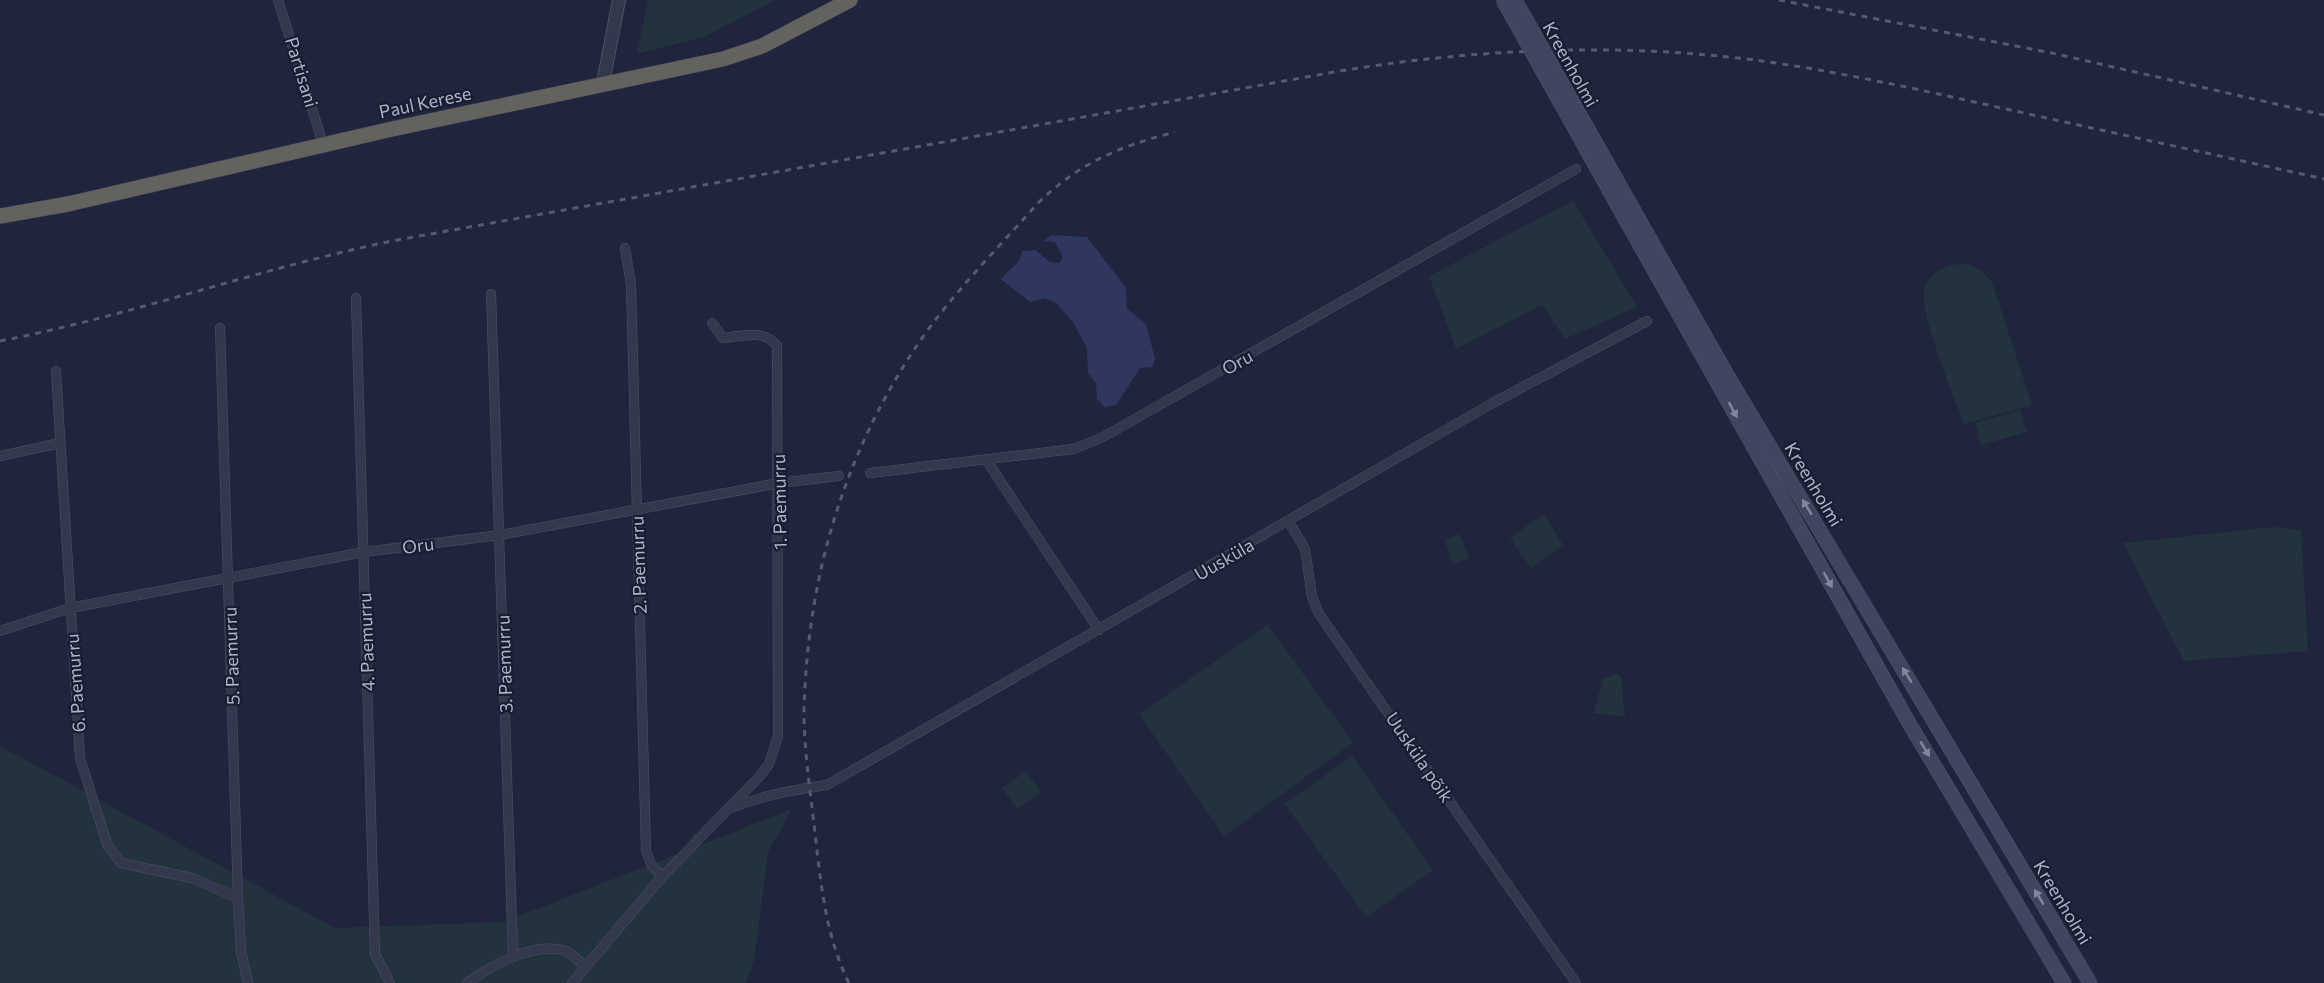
<svg xmlns="http://www.w3.org/2000/svg" width="2324" height="983" font-family="Commissioner,sans-serif">
	<rect width="100%" height="100%" fill="#20253d"/>
	<path fill="#22333e" d="M648 0H775L704 37 637 54Z
		M1573 201 1637 307 1565 339 1542 305 1456 349 1429 276Z
		M1964 263 1982 271 1992 282 2032 405 1964 424C1955 398 1916 307 1925 285 1932 270 1949 265 1964 263Z
		M2021 410 2027 432 1981 445 1975 423Z
		M1544 514 1563 545 1531 568 1510 538Z
		M2273 527 2301 530 2308 651 2184 661 2123 543Z
		M1459 534 1469 558 1452 564 1445 539Z
		M1268 625 1353 743 1224 836 1139 714Z
		M1617 674 1621 676 1625 717 1594 713 1603 678Z
		M0 746 335 928 504 922 792 809 768 852 754 960 746 983H0Z
		M1352 756 1433 870 1366 917 1285 804Z
		M1026 771 1041 793 1017 809 1002 788Z"/>
	<path fill="#2f3761" d="M1052 235 1087 237 1126 288 1127 309 1146 324 1155 359 1152 367 1140 368 1116 405 1105 407 1097 399 1096 383 1088 373 1087 348 1073 322 1055 302 1045 298 1030 302 1001 279 1019 261 1022 251 1035 250 1050 262 1059 263 1063 257 1055 242 1044 241Z"/>
	<g fill="none" stroke-linecap="round" stroke-linejoin="round">
		<g stroke="#4f5267" stroke-width="10">
			<path id="minor" d="M278 0 323 144
				M625 248 631 285 646 851 651 864 662 877
				M491 294 513 956
				M356 298 375 954 390 983
				M220 328 238 898 241 952 248 983
				M56 371 80 758 107 844 121 863 192 878 238 898
				M0 456 60 443
				M987 461 1099 630
				M870 473 1074 449 1103 437 1576 169
				M1289 522 1305 549 1312 597 1319 614 1576 983
				M0 631 70 608 364 552 500 535 779 483 839 476
				M726 810C760 796 791 790 827 785L1491 404 1647 321
				M467 983C490 966 533 942 563 950 572 953 579 961 586 967
				M572 983 662 877 760 776 769 764 778 736 777 346C765 329 741 336 723 338L712 323"/>
		</g>
		<g stroke="#4f5267" stroke-width="14">
			<path id="tertiary" d="M603 83 619 0"/>
		</g>
		<g stroke="#4f5267" stroke-width="15">
			<path id="secondary" d="M1642 225 1730 380 2090 983
				M1632 231 1909 723 2064 983"/>
		</g>
		<g stroke="#3c3f54" stroke-width="16">
			<path id="trunk" d="M0 216 68 204 392 129 723 59 762 46 850 0"/>
		</g>
		<use href="#minor" stroke="#34384d" stroke-width="9"/>
		<use href="#tertiary" stroke="#34384d" stroke-width="12"/>
		<use href="#secondary" stroke="#424560" stroke-width="14"/>
		<use href="#trunk" stroke="#63625e" stroke-width="15"/>
		<path stroke="#555a74" stroke-width="3" stroke-dasharray="6 6" stroke-linecap="butt" d="M1779 0 2052 53 2324 115
			M0 341C134 315 263 267 397 240L1340 71C1480 48 1628 42 1769 62 1852 74 1934 93 2015 111 2118 134 2221 156 2324 179
			M849 983C823 931 820 872 813 816 809 782 804 746 804 712 807 578 844 452 920 341 954 292 998 248 1038 203 1081 162 1118 147 1175 132"/>
		<g stroke="#4f5267" stroke-width="15" stroke-linecap="butt">
			<path id="secondary-bridge" d="M1503 0 1632 231
				M1515 0 1642 225"/>
		</g>
		<use href="#secondary-bridge" stroke="#424560" stroke-width="14"/>
	</g>
	<defs><path id="oneway-solid" d="M-6-.8H1V-3.2L6.5 0L1 3.2V.8H-6Z" transform="scale(1.5)"/></defs>
	<g fill="#83869f">
		<use href="#oneway-solid" transform="translate(1733 410) rotate(62)"/>
		<use href="#oneway-solid" transform="translate(1807 507) rotate(-121)"/>
		<use href="#oneway-solid" transform="translate(1828 580) rotate(61)"/>
		<use href="#oneway-solid" transform="translate(1907 675) rotate(-121)"/>
		<use href="#oneway-solid" transform="translate(1925 749) rotate(59)"/>
		<use href="#oneway-solid" transform="translate(2039 897) rotate(-121)"/>
	</g>
	<g text-anchor="middle" dominant-baseline="central" stroke-width="4.5" stroke-linejoin="round" paint-order="stroke">
		<g font-size="18" fill="#afb2c9" stroke="#191d31">
			<text transform="translate(1571 64) rotate(61)">Kreenholmi</text>
			<text transform="translate(302 72) rotate(73)">Partisani</text>
			<text transform="translate(425 102) rotate(-12)">Paul Kerese</text>
			<text transform="translate(1237 362) rotate(-29)">Oru</text>
			<text transform="translate(1814 484) rotate(59)">Kreenholmi</text>
			<text transform="translate(779 502) rotate(-91)">1. Paemurru</text>
			<text transform="translate(418 545) rotate(-7)">Oru</text>
			<text transform="translate(1224 559) rotate(-30)">Uusküla</text>
			<text transform="translate(638 565) rotate(-92)">2. Paemurru</text>
			<text transform="translate(366 642) rotate(-92)">4. Paemurru</text>
			<text transform="translate(231 656) rotate(-92)">5. Paemurru</text>
			<text transform="translate(504 664) rotate(-92)">3. Paemurru</text>
			<text transform="translate(75 683) rotate(-94)">6. Paemurru</text>
			<text transform="translate(1420 757) rotate(56)">Uusküla põik</text>
			<text transform="translate(2063 902) rotate(59)">Kreenholmi</text>
		</g>
	</g>
</svg>
